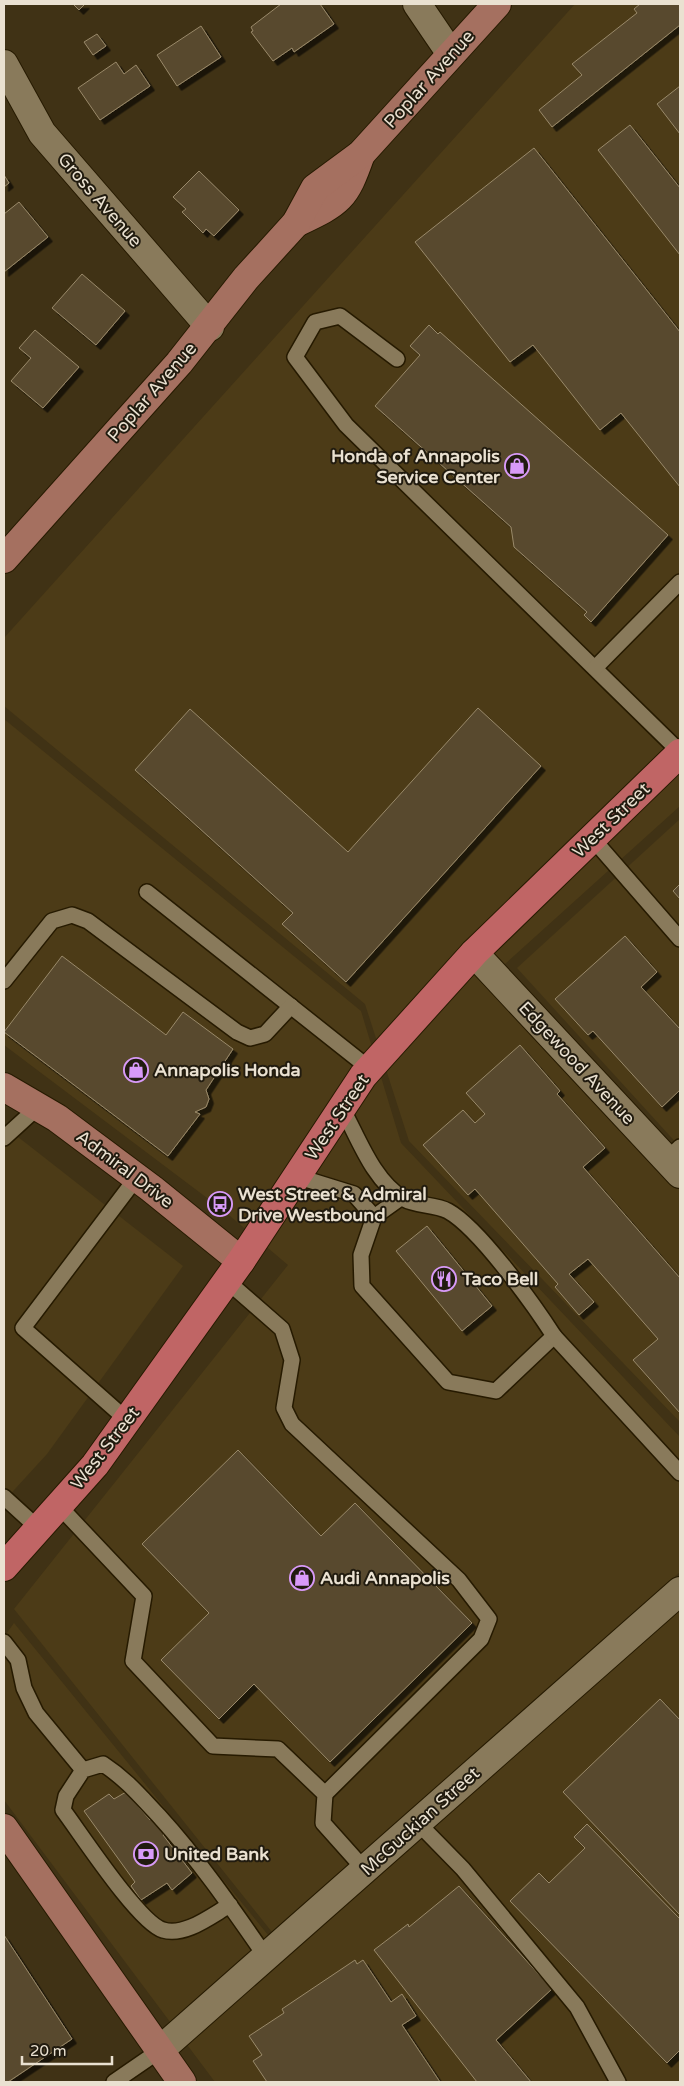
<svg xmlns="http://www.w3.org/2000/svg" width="684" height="2086" viewBox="0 0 684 2086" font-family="'Varela Round',sans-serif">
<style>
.built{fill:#4c3b17}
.building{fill:#594a2d;stroke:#99896a;filter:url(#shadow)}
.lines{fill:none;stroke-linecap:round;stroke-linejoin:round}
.lane-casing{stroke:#261a00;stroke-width:18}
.street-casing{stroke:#261a00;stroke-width:30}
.secondary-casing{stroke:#261a00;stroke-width:30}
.primary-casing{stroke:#261a00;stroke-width:30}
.lane{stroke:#897a5b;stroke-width:15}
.street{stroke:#897a5b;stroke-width:28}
.secondary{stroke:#a57060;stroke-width:28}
.primary{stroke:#c06565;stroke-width:28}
.labels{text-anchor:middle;stroke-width:4;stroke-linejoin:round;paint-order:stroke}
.street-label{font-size:18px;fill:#eae1d1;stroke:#211b0f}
.poi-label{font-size:18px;font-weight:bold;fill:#eae1d1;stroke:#211b0f;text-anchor:start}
</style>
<defs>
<filter id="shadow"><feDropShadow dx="4.5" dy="4.5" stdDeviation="0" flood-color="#0009"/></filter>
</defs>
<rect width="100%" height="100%" fill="#403215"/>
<!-- built -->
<g class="built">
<path d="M575,4H680V806L485,982L680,1182V1422L409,1141L365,1004L4,706V638Z"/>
<path d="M4,719L361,1011L401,1143L680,1437V1572L327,1886L680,1597V2082H215L4,1800V1637L14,1623L268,1935L272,1932L14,1609L288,1265L223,1210L4,1045Z"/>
<path d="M680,819V1147L517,968Z"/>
<path d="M4,1126L183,1266L47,1454L4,1501Z"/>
</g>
<!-- building -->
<g class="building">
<path d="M73,4H85L79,10Z"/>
<path d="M281,4H320L334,24L294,52L292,48L273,61L251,32L253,31L251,27Z"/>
<path d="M640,4H680V25L552,127L539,110L582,75L572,64L637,13L634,9Z"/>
<path d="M201,26L221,57L177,86L157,55Z"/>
<path d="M97,34L106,46L93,55L84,42Z"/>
<path d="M116,62L124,74L136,65L150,86L100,120L78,88Z"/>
<path d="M680,86V134L657,104Z"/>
<path d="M630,125L680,188V255L598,150Z"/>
<path d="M534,148L680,332V487L621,413L600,430L533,345L510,362L415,242Z"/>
<path d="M199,171L239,210L214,236L206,229L203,233L182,212L186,209L173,197Z"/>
<path d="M4,175L9,183L4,187Z"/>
<path d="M19,202L48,237L4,272V214Z"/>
<path d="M82,274L125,311L96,345L52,308Z"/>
<path d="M429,325L438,334L440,332L668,535L591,622L584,615L587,612L514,547L511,527L375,406L420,355L410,346Z"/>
<path d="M35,330L79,367L43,408L11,381L31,358L19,348Z"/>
<path d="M478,708L541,766L346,982L282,924L293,913L135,770L190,709L348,852Z"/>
<path d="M680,884V899L673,891Z"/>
<path d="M625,936L657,972L641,987L680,1029V1090L662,1107L593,1031L588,1035L555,999Z"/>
<path d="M62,956L166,1035L183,1012L233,1049L206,1090L209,1099L206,1107L195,1112L200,1114L168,1156L4,1032Z"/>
<path d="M520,1045L560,1091L557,1094L605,1148L583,1167L680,1278V1413L633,1360L658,1339L588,1259L569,1274L594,1302L579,1315L555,1287L558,1284L475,1189L468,1195L423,1145L463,1110L475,1123L485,1114L466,1093Z"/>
<path d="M427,1226L492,1306L462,1331L396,1251Z"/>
<path d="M238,1450L321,1536L355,1503L472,1623L330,1762L254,1684L219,1719L161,1660L209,1613L142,1544Z"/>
<path d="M660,1699L680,1720V1915L563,1792Z"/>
<path d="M126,1792L150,1820L153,1817L167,1832L163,1835L192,1873L172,1890L167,1883L141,1900L131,1886L135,1882L84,1811L109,1794L114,1799Z"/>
<path d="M587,1824L680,1919V2050L667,2063L510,1901L539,1873L549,1883L585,1848L574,1837Z"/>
<path d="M459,1886L552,1989L496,2040L531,2082H477L374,1950L408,1924L409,1927Z"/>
<path d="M4,1935L72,2039L8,2082H4Z"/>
<path d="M355,1960L357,1964L363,1960L391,2002L402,1994L416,2016L402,2025L440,2082H267L253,2061L262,2055L249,2036L284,2013L282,2009Z"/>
</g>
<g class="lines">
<defs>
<g id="lane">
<path d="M397,359L340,316L315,322L295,357L346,425L680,752"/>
<path d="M595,668L680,582"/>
<path d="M592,838L680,939"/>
<path d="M147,892L370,1069"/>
<path d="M4,981L52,921L72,915L88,921L237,1032L250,1038L265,1034L291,1006"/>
<path d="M4,1138L38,1107"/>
<path d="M667,1159L680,1147"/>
<path d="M296,1176L354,1194L374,1217L361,1255L362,1286L448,1382L496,1391L554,1336C534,1305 479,1228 448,1211C435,1204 416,1206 404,1199C373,1181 358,1137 342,1108"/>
<path d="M374,1217L402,1197"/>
<path d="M227,1281L282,1329L292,1360L284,1408L292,1424L459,1580L489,1619L481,1639L325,1794"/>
<path d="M554,1336L680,1473"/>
<path d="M127,1420L23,1328L137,1177"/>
<path d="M4,1497L38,1528"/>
<path d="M59,1506L144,1596L133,1661L213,1746L278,1749L325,1794L323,1823L365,1870"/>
<path d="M4,1642L18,1660L24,1688L36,1713L83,1770"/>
<path d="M418,1823L463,1869L577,2007L618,2082"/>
<path d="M230,1905C212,1915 185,1937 163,1930C139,1923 81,1834 63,1810L66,1796L83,1770L103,1764C126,1779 140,1796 159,1816C199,1860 232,1908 266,1957"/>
<path d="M114,2082L159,2051"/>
</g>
<g id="street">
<path d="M417,4L451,54"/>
<path d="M4,64L42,133L210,327"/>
<path d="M474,953L680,1174"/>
<path d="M159,2051L680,1591"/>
</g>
<g id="secondary">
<path d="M296,223C340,202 345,200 361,154"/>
<path d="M4,559L179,363L246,278L296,223L315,188L361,154L497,4"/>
<path d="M4,1087L57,1118L152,1189L241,1261"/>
<path d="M4,1828L182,2082"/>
</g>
<path id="primary" d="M4,1567L95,1465L241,1261L363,1076L474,953L680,753"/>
</defs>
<!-- lane casing -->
<use href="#lane" class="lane-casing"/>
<!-- street casing -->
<use href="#street" class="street-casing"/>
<!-- secondary casing -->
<use href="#secondary" class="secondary-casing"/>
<!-- primary casing -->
<use href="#primary" class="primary-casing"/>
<!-- lane -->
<use href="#lane" class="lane"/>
<!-- street -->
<use href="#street" class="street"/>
<!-- secondary -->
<use href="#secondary" class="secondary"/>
<!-- primary -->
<use href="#primary" class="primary"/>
</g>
<!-- icons -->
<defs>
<symbol id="shop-ring" viewBox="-11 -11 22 22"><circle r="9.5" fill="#211b0f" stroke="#d89af8" stroke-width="1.5"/><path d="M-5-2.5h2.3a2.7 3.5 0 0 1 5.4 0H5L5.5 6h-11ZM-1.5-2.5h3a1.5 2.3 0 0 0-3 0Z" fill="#d89af8"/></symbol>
<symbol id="bus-ring" viewBox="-11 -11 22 22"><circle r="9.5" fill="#211b0f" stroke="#d89af8" stroke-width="1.5"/><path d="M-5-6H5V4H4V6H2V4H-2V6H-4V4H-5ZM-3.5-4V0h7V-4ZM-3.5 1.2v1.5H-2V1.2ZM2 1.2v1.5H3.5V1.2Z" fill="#d89af8"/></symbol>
<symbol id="restaurant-ring" viewBox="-11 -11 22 22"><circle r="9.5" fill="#211b0f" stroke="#d89af8" stroke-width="1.5"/><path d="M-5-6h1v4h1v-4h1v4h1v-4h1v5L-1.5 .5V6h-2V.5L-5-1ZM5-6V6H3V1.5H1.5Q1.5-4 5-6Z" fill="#d89af8"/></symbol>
<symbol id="bank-ring" viewBox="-11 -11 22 22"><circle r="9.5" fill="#211b0f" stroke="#d89af8" stroke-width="1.5"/><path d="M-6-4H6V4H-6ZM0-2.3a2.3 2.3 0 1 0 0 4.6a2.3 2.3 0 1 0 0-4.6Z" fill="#d89af8"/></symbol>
</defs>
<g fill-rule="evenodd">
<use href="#shop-ring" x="503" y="452" width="28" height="28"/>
<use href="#shop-ring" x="122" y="1056" width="28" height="28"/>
<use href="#bus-ring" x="206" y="1190" width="28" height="28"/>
<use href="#restaurant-ring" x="430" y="1265" width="28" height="28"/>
<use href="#shop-ring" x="288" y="1564" width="28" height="28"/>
<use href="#bank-ring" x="132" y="1840" width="28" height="28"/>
</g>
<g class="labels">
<!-- street labels -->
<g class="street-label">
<text transform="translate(429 79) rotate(-48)" y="6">Poplar Avenue</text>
<text transform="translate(100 200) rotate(49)" y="6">Gross Avenue</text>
<text transform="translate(152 392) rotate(-49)" y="6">Poplar Avenue</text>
<text transform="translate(611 820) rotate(-44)" y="6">West Street</text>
<text transform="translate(577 1063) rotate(47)" y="6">Edgewood Avenue</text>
<text transform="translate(337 1117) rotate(-56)" y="6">West Street</text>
<text transform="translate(125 1169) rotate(37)" y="6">Admiral Drive</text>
<text transform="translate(105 1448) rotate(-52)" y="6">West Street</text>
<text transform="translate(420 1821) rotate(-42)" y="6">McGuckian Street</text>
</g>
<!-- poi labels -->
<g class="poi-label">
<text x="500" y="462" text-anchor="end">Honda of Annapolis<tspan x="500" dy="21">Service Center</tspan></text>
<text x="154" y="1076">Annapolis Honda</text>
<text x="238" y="1200">West Street &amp; Admiral<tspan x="238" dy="21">Drive Westbound</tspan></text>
<text x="462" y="1285">Taco Bell</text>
<text x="320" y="1584">Audi Annapolis</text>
<text x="164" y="1860">United Bank</text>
</g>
</g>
<!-- border -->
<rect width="684" height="2086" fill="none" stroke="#eae1d1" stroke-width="10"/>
<!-- scale -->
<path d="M22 2056v8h90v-8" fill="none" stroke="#eae1d1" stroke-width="2.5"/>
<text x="30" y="2056" font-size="15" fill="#eae1d1" stroke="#211b0f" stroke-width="4" paint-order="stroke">20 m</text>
</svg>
